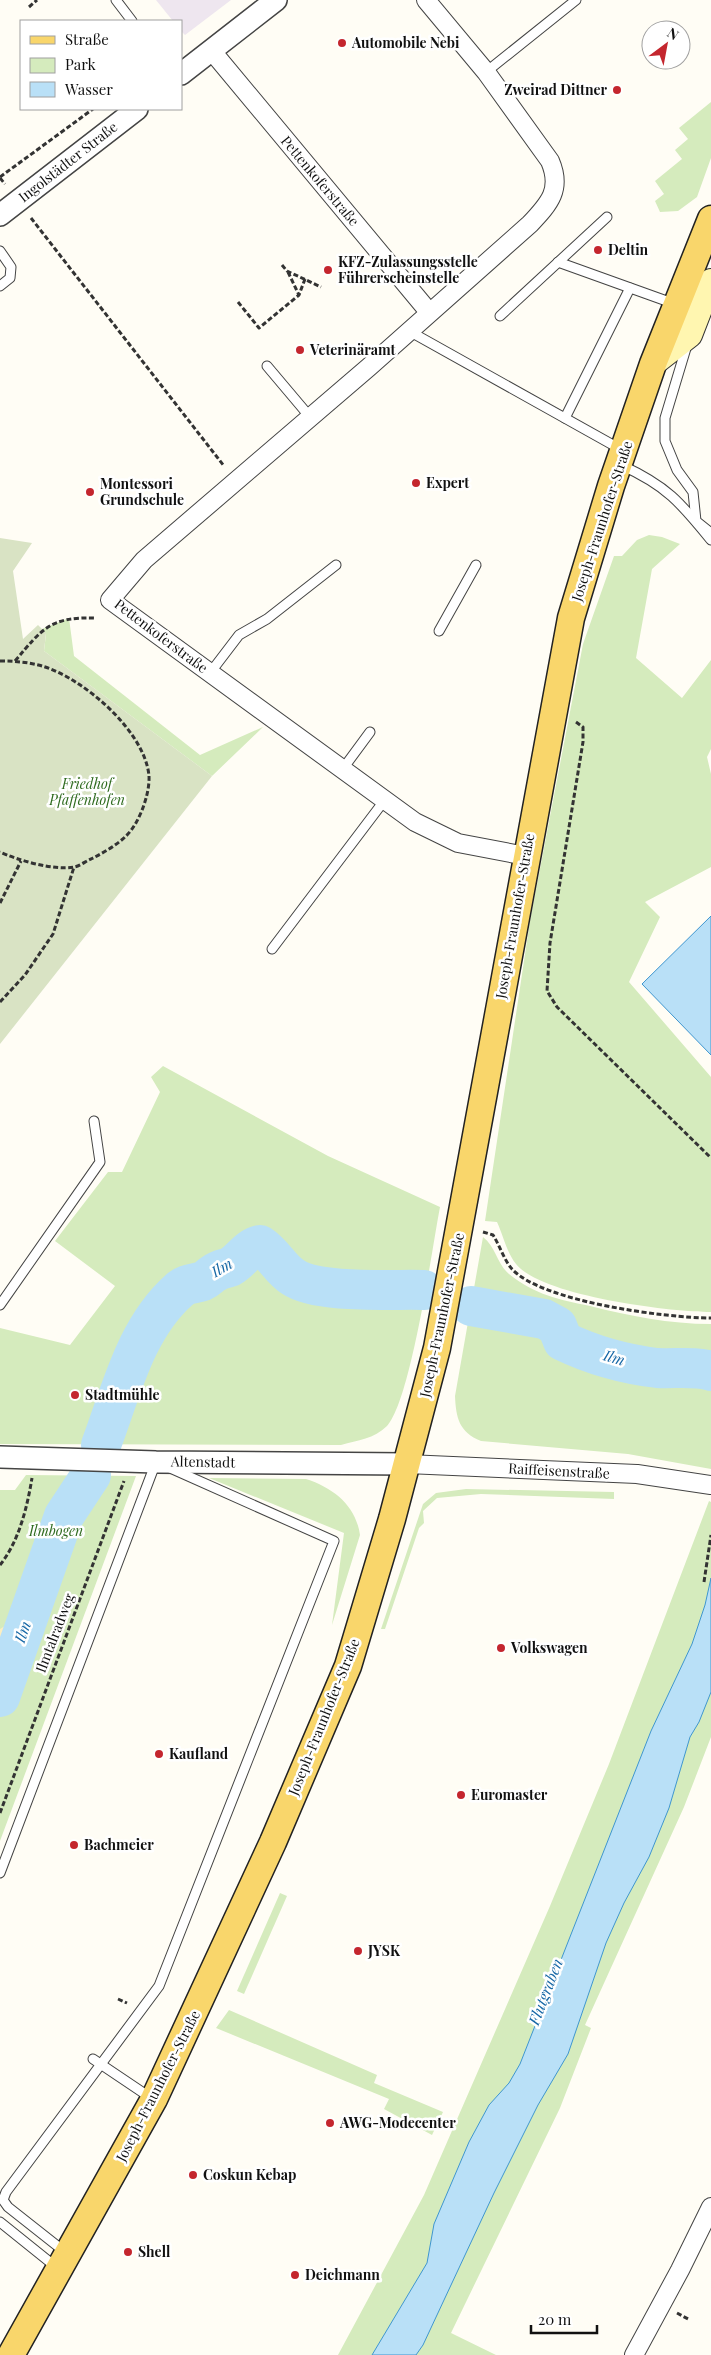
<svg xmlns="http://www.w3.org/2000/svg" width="711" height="2355" viewBox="0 0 711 2355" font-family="'Playfair Display',serif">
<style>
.industrial{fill:#eee6ef}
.green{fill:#d5ebbd}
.sand{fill:#fbeec1}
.cemetery{fill:#d9e3c4}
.water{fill:#b9e0f7;stroke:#3f96cf}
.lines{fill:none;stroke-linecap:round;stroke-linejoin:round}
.river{stroke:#b9e0f7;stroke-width:40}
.service-casing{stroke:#444;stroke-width:11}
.minor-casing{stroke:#444;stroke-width:20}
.tertiary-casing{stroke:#444;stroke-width:24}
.secondary-casing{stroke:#333;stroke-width:26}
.primary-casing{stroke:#222;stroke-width:29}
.path{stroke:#333;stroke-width:3;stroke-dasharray:5 2.5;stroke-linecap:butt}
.service{stroke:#fff;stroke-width:9}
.minor{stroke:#fff;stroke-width:18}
.tertiary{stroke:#fff;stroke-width:21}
.secondary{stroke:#fff6b0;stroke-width:24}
.primary{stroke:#f9d66b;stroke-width:26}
.poi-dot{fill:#c4262e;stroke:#fff;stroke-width:2}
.labels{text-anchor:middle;stroke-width:5;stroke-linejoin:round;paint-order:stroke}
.poi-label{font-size:14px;font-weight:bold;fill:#111;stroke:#fff;text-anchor:start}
.street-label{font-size:14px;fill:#111;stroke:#fff}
.park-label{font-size:14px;font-style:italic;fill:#2f6b1f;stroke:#fff}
.water-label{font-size:15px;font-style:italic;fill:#1768a6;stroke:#fff}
</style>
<rect width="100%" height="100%" fill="#fffdf5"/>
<!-- industrial -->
<path class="industrial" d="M156,0H231L185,35L181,31V21H173Z"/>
<!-- green -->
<g class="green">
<path d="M711,102V158L697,197L678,211L660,212L655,201L664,194L655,181L682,159L675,150L688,139L679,128Z"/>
<path d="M649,535L662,537L680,544L652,569L636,658L682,698L711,660V749L707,757L711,774V867L645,902L660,917L629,982L711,1077V1312C671,1312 541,1296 516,1264C507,1253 503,1235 497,1222L485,1221L530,921L583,644L614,556H622L637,540Z"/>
<path d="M69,618L74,656L200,755L263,727L212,776L44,651L46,634L42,629Z"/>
<path d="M163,1066L328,1156L440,1207C432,1249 411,1400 387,1426C374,1439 358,1440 341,1445L0,1444V1328L70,1345L115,1286L55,1241L108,1172H122L160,1092L151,1077Z"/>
<path d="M483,1237C496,1247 497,1264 509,1274C533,1294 560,1300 590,1306C630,1316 669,1324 711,1324V1469L628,1454L481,1441C459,1432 456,1418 455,1396Z"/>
<path d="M26,1475L136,1476L0,1841V1490H15Z"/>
<path d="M209,1478L306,1479C334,1488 356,1506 360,1535L332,1625L344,1533Z"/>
<path d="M466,1489L614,1492V1499L481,1494L437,1498L423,1511L424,1523L419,1528L385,1629H381L423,1504L436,1493Z"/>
<path d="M709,1501L711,1502V1737L684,1807L585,2025L591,2028L560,2108L451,2333L496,2355H338L424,2195L550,1906L609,1764Z"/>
<path d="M280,1893L287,1896L244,1994L237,1991Z"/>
<path d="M229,2010L377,2075L374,2083L443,2112L432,2135L384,2109L389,2099L216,2028Z"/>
</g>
<!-- sand -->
<path class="sand" d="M15,1620L0,1663V1629Z"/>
<!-- cemetery -->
<path class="cemetery" d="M0,538L32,543L13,571L23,639L38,625L46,633L44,651L212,776L0,1044Z"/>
<!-- water -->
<g class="water">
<path d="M711,916V1055L642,984Z"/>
<path d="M711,1578V1692L699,1722L690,1737L669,1808L649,1857L624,1903L606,1943L568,2054L538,2105L494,2193L423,2345L416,2355H372L427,2263L434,2224L469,2142L489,2105L509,2083L520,2064L651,1731L692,1644L705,1605Z"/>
</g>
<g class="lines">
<!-- river -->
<g class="river">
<path d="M471,1306L544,1319L557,1326L563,1341C592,1355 624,1364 657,1368C673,1369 697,1366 711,1371"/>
<path d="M101,1445C121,1392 135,1329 179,1290C186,1283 195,1284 203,1281C208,1279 211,1274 216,1272C220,1269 225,1269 230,1267C242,1260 247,1248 260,1245C274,1254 280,1269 293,1277C318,1294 392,1289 424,1290"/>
<path d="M0,1697L64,1516L91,1475"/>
</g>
<defs>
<g id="service">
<path d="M116,0L132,21"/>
<path d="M486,72L576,0"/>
<path d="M0,251L11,267L10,278L0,286"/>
<path d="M558,262L675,304"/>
<path d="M500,316L607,217"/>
<path d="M409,331L622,450"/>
<path d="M687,345L665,418V441L677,470L693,492L696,521L711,533"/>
<path d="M267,366L310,417"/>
<path d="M565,418L630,288"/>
<path d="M621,465C667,486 680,502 711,540"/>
<path d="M439,631L476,565"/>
<path d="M210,673L239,635L267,619L336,565"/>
<path d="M342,770L370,732"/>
<path d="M272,949L384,801"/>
<path d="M0,1305L100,1162L94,1121"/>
<path d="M0,1873L156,1462"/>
<path d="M93,2059L151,2098"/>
<path d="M0,2222L56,2267"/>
<path d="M65,2252L8,2207L3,2200L6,2192L159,1986L334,1541L170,1468"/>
</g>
<g id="minor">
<path d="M426,0L486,72L550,161C562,189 550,203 530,224L369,367L144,560L110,600L415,822L458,843L526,856"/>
<path d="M211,50L429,312"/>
<path d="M407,1464L637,1474L711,1485"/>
<path d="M634,2355L680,2270L711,2207"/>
</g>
<g id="tertiary">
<path d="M181,74L276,0"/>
<path d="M0,215L137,109"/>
<path d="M0,1457L156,1462L407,1464"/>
</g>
<path id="secondary" d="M653,364L690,335L711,281"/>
<path id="primary" d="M11,2355L154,2099L273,1842L348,1666L392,1519L437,1348L571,618L611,486L653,364L711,219"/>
</defs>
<!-- service casing -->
<use href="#service" class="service-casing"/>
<!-- minor casing -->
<use href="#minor" class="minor-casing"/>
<!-- tertiary casing -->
<use href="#tertiary" class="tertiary-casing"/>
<!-- secondary casing -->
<use href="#secondary" class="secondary-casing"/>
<!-- primary casing -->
<use href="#primary" class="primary-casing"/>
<!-- path -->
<g class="path">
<path d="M29,7L37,0"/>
<path d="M0,177L93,109"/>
<path d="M0,178L5,184"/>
<path d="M31,218L224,466"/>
<path d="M282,265L287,271L321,287"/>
<path d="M288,272L299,295"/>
<path d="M238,302L259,328L299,295L305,279"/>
<path d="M0,661C14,661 28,662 42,666C83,678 145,731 149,776C150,794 139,824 126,836C117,845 103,853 91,859C86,861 80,866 74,867C55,871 17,860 0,852"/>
<path d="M15,661C43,628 50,617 95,618"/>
<path d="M576,722L583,727V742L550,943L547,991L557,1007L711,1158"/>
<path d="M0,903L21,861"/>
<path d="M0,1002L25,975L53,934L74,867"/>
<path d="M483,1232L493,1235C500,1246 504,1260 512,1269C542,1302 667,1318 711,1318"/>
<path d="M0,1565C19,1541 27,1508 32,1478"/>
<path d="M704,1582L711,1535"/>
<path d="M0,1813L124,1481"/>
<path d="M118,1999L127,2003"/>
<path d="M677,2313L690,2320"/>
</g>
<!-- service -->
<use href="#service" class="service"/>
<!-- minor -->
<use href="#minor" class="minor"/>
<!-- tertiary -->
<use href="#tertiary" class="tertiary"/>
<!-- secondary -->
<use href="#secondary" class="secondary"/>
<!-- primary -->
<use href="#primary" class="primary"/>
</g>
<!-- markers -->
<g class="poi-dot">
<circle cx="342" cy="43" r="5"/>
<circle cx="617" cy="90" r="5"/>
<circle cx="598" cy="250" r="5"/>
<circle cx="328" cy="270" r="5"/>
<circle cx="300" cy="350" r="5"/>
<circle cx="416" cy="483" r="5"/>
<circle cx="90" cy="492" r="5"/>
<circle cx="75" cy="1395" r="5"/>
<circle cx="501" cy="1648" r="5"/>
<circle cx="159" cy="1754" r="5"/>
<circle cx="461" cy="1795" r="5"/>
<circle cx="74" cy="1845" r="5"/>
<circle cx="358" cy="1951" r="5"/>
<circle cx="330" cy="2123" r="5"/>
<circle cx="193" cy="2175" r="5"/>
<circle cx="128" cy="2252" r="5"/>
<circle cx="295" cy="2275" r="5"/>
</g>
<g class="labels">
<!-- poi labels -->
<g class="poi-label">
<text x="352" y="48">Automobile Nebi</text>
<text x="607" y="95" text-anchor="end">Zweirad Dittner</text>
<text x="608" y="255">Deltin</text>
<text x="338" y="267">KFZ-Zulassungsstelle<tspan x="338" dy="16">Führerscheinstelle</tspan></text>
<text x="310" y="355">Veterinäramt</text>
<text x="426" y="488">Expert</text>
<text x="100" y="489">Montessori<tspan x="100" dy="16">Grundschule</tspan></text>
<text x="85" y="1400">Stadtmühle</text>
<text x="511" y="1653">Volkswagen</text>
<text x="169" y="1759">Kaufland</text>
<text x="471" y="1800">Euromaster</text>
<text x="84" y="1850">Bachmeier</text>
<text x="368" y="1956">JYSK</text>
<text x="340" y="2128">AWG-Modecenter</text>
<text x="203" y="2180">Coskun Kebap</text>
<text x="138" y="2257">Shell</text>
<text x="305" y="2280">Deichmann</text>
</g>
<!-- street labels -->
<g class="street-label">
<text transform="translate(68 162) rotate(-38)" y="5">Ingolstädter Straße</text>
<text transform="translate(320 181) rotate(50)" y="5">Pettenkoferstraße</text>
<text transform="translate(602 521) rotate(-72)" y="5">Joseph-Fraunhofer-Straße</text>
<text transform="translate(161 636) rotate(37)" y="5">Pettenkoferstraße</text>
<text transform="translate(515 916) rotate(-80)" y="5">Joseph-Fraunhofer-Straße</text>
<text transform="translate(442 1315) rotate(-78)" y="5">Joseph-Fraunhofer-Straße</text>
<text transform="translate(203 1462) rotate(1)" y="5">Altenstadt</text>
<text transform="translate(559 1471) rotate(3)" y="5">Raiffeisenstraße</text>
<text transform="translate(55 1633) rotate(-69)" y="5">Ilmtalradweg</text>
<text transform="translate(324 1717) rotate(-68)" y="5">Joseph-Fraunhofer-Straße</text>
<text transform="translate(158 2086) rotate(-63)" y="5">Joseph-Fraunhofer-Straße</text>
</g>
<!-- park labels -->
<g class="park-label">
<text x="87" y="789">Friedhof<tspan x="87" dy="16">Pfaffenhofen</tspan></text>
<text x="56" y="1536">Ilmbogen</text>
</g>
<!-- water labels -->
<g class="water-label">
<text transform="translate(222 1268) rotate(-30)" y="5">Ilm</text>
<text transform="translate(614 1358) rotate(16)" y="5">Ilm</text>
<text transform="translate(23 1632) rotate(-71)" y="5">Ilm</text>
<text transform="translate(546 1992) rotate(-69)" y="5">Flutgraben</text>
</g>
</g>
<!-- legend -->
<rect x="20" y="20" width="162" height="90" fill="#ffffff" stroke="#a0a0a0"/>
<rect x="30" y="36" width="25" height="8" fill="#f9d66b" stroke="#a0a0a0"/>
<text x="65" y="45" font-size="15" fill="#111111">Straße</text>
<rect x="30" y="58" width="25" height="15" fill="#d5ebbd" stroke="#a0a0a0"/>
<text x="65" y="70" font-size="15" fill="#111111">Park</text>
<rect x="30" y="82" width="25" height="15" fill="#b9e0f7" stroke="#a0a0a0"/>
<text x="65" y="95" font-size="15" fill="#111111">Wasser</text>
<!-- north arrow -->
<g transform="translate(666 45) rotate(32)"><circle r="24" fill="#ffffff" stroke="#a0a0a0"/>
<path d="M0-4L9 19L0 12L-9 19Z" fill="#c4262e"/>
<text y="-8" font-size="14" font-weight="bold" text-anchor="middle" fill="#111111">N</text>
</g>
<!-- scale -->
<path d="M531 2325v8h66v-8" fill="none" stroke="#111111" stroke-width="2.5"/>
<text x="538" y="2325" font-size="15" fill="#111111" stroke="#ffffff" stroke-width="4" paint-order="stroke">20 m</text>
</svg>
